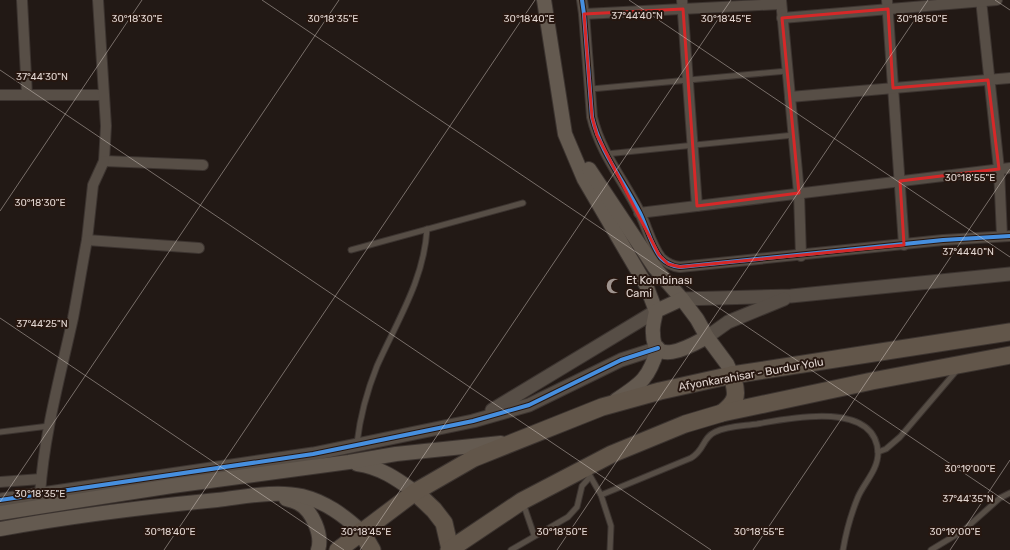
<svg xmlns="http://www.w3.org/2000/svg" width="1010" height="550" viewBox="0 0 1010 550" font-family="Rubik,sans-serif">
<style>
.lines{fill:none;stroke-linecap:round;stroke-linejoin:round}
.service-casing{stroke:#3c3430;stroke-width:7}
.minor-casing{stroke:#3c3430;stroke-width:12}
.tertiary-casing{stroke:#3c3430;stroke-width:15}
.secondary-casing{stroke:#3c3430;stroke-width:16}
.trunk-casing{stroke:#3c3430;stroke-width:19}
.service{stroke:#574e46;stroke-width:5}
.minor{stroke:#574e46;stroke-width:10}
.tertiary{stroke:#574e46;stroke-width:13}
.secondary{stroke:#645a50;stroke-width:14}
.trunk{stroke:#62564a;stroke-width:17}
.cycleway-casing{stroke:#271710;stroke-width:6}
.cycleway{stroke:#468fdf;stroke-width:4}
.marked{fill:none;stroke:#d62828;stroke-width:3;stroke-linejoin:round}
.ticks{fill:none;stroke:#e2d6d1;stroke-width:1;stroke-opacity:0.45}
.labels{text-anchor:middle;stroke-width:4;stroke-linejoin:round;paint-order:stroke}
.poi-label{font-size:11px;fill:#e2d6d1;stroke:#271710;text-anchor:start}
.street-label{font-size:11px;fill:#e2d6d1;stroke:#271710}
.ticks-label{font-size:10px;text-anchor:middle;fill:#e2d6d1;stroke:#271710;stroke-width:4;stroke-linejoin:round;paint-order:stroke}
</style>
<rect width="100%" height="100%" fill="#221915"/>
<g class="lines">
<defs>
<g id="service">
<path d="M591,89L787,71"/>
<path d="M606,154L794,135"/>
<path d="M351,250L523,203"/>
<path d="M0,432L49,426"/>
<path d="M357,443C360,417 367,391 377,366C397,321 424,280 427,229"/>
<path d="M878,452L886,449L900,437L958,369"/>
<path d="M589,474L601,495L611,526L610,550"/>
<path d="M601,495L691,458C705,450 702,438 715,432C727,426 744,426 757,424C789,418 876,400 878,453C878,470 864,483 858,497C851,514 846,532 843,550"/>
<path d="M523,503L534,535"/>
<path d="M511,550L568,517L577,507L582,486L590,477"/>
<path d="M931,550L964,530L1000,498L1010,493"/>
</g>
<g id="minor">
<path d="M22,0L27,95H103"/>
<path d="M98,0L106,126L104,161L203,165"/>
<path d="M582,0L584,14L592,117C600,152 624,181 640,213C647,227 651,246 661,258C666,263 672,266 680,267L943,240L1010,236"/>
<path d="M682,0L697,206"/>
<path d="M781,0L799,193L801,256"/>
<path d="M887,0L904,245"/>
<path d="M981,0L999,169L1002,236"/>
<path d="M584,14L781,4"/>
<path d="M782,18L997,0"/>
<path d="M0,95H27"/>
<path d="M790,97L1010,78"/>
<path d="M104,161L93,185L87,240L199,248"/>
<path d="M639,213L1010,168"/>
<path d="M0,482L41,479"/>
<path d="M40,494C44,434 60,377 73,318C78,292 82,266 87,240"/>
</g>
<g id="tertiary">
<path d="M682,299L791,296L1010,274"/>
<path d="M707,337L728,322L784,299"/>
<path d="M492,410L656,311"/>
<path d="M0,500L313,454L473,421L529,405L621,360L658,348"/>
</g>
<g id="secondary">
<path d="M544,0L565,134L584,179L646,285L656,311"/>
<path d="M589,169L655,268L682,299"/>
<path d="M682,299L697,319L707,337C692,345 653,369 653,333C652,326 655,318 656,311Z"/>
<path d="M707,337L727,364L732,375"/>
<path d="M616,400C642,383 649,378 658,348"/>
<path d="M357,464C380,467 397,479 415,492"/>
<path d="M286,499C290,500 294,501 298,503C312,510 323,535 318,550"/>
<path d="M0,513L172,486L349,462L396,454L501,443"/>
<path d="M0,529C72,516 144,507 217,500C244,497 275,490 302,496C326,502 343,515 361,531"/>
</g>
<g id="trunk">
<path d="M722,413C739,400 737,394 732,375"/>
<path d="M415,492L434,510L444,523L450,549"/>
<path d="M361,531L372,550"/>
<path d="M338,550L415,492L474,458L602,407L660,391L732,375L1010,332"/>
<path d="M449,550L522,501L612,454L685,424L722,413L872,381L1010,355"/>
</g>
</defs>
<!-- service casing -->
<use href="#service" class="service-casing"/>
<!-- minor casing -->
<use href="#minor" class="minor-casing"/>
<!-- tertiary casing -->
<use href="#tertiary" class="tertiary-casing"/>
<!-- secondary casing -->
<use href="#secondary" class="secondary-casing"/>
<!-- trunk casing -->
<use href="#trunk" class="trunk-casing"/>
<!-- service -->
<use href="#service" class="service"/>
<!-- minor -->
<use href="#minor" class="minor"/>
<!-- tertiary -->
<use href="#tertiary" class="tertiary"/>
<!-- secondary -->
<use href="#secondary" class="secondary"/>
<!-- trunk -->
<use href="#trunk" class="trunk"/>
<defs>
<g id="cycleway">
<path d="M582,0L584,14L592,117C600,152 624,181 640,213C647,227 651,246 661,258C666,263 672,266 680,267L943,240L1010,236"/>
<path d="M0,500L313,454L473,421L529,405L621,360L658,348"/>
</g>
</defs>
<!-- cycleway casing -->
<use href="#cycleway" class="cycleway-casing"/>
<!-- cycleway -->
<use href="#cycleway" class="cycleway"/>
</g>
<!-- marked area -->
<path class="marked" d="M683,9L697,206L799,193L782,18L888,9L893,88L988,80L999,169L900,181L904,245L680,267L668,264L659,255L597,135L592,117L584,14Z"/>
<!-- ticks -->
<path class="ticks" d="M262,0L1010,504M629,0L1010,257M995,0L1010,10M0,70L711,550M0,211L142,0M0,318L344,550M0,502L339,0M164,550L535,0M360,550L731,0M557,550L928,0M753,550L1010,169M950,550L1010,460"/>
<!-- icons -->
<defs>
<symbol id="mosque-bare" viewBox="-9 -9 18 18"><path d="M3.5-4.9A6 6 0 1 0 3.5 4.9A5 5 0 1 1 3.5-4.9Z" fill="#9f948f" stroke="#271710" stroke-width="2.5" paint-order="stroke"/></symbol>
</defs>
<g fill-rule="evenodd">
<use href="#mosque-bare" x="603" y="275" width="22" height="22"/>
</g>
<g class="labels">
<!-- poi labels -->
<g class="poi-label">
<text x="626" y="284">Et Kombinası<tspan x="626" dy="13">Cami</tspan></text>
</g>
<!-- street labels -->
<g class="street-label">
<text transform="translate(751 374) rotate(-10)" y="4">Afyonkarahisar - Burdur Yolu</text>
</g>
</g>
<g class="ticks-label">
<text x="637" y="19">37°44'40"N</text>
<text x="333" y="22">30°18'35"E</text>
<text x="529" y="22">30°18'40"E</text>
<text x="137" y="22">30°18'30"E</text>
<text x="726" y="22">30°18'45"E</text>
<text x="922" y="22">30°18'50"E</text>
<text x="42" y="80">37°44'30"N</text>
<text x="970" y="181">30°18'55"E</text>
<text x="40" y="206">30°18'30"E</text>
<text x="968" y="255">37°44'40"N</text>
<text x="42" y="327">37°44'25"N</text>
<text x="970" y="472">30°19'00"E</text>
<text x="40" y="497">30°18'35"E</text>
<text x="968" y="502">37°44'35"N</text>
<text x="170" y="535">30°18'40"E</text>
<text x="366" y="535">30°18'45"E</text>
<text x="562" y="535">30°18'50"E</text>
<text x="759" y="535">30°18'55"E</text>
<text x="955" y="535">30°19'00"E</text>
</g>
</svg>
